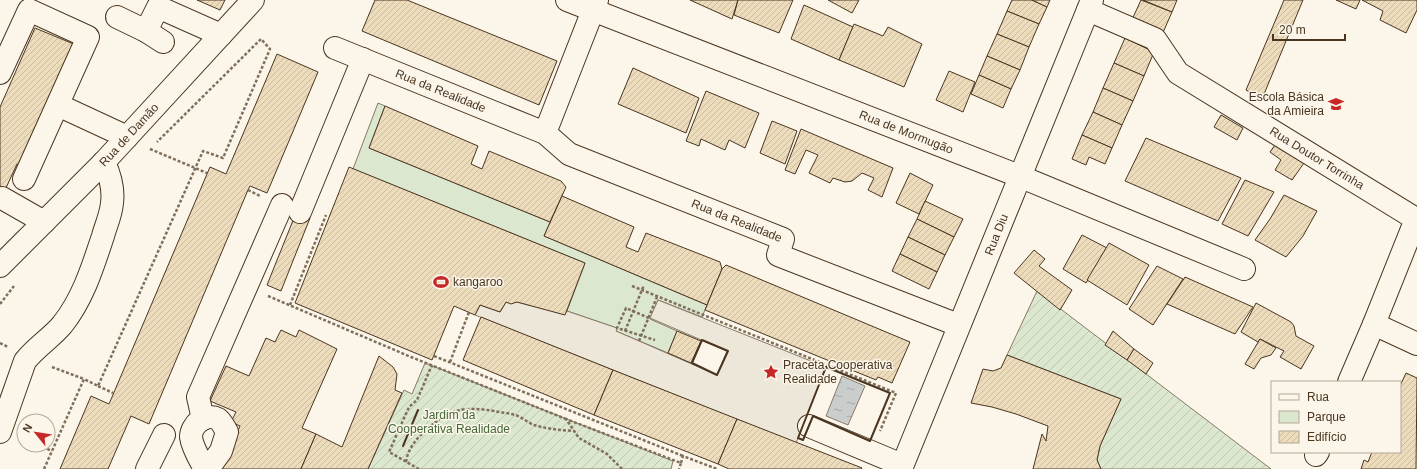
<svg xmlns="http://www.w3.org/2000/svg" width="1417" height="469" viewBox="0 0 1417 469" font-family="Helvetica,sans-serif">
<style>
.green{fill:#dce7d0;stroke:#887966}
.garden{fill:url(#garden-furrows);stroke:#887966}
.parking{fill:#ede7d9;stroke:#887966}
.water{fill:url(#water-ripples);stroke:#887966}
.building{fill:url(#building-hatch);stroke:#4a3520}
.lines{fill:none;stroke-linecap:round;stroke-linejoin:round}
.minor-casing{stroke:#4a3520;stroke-width:24}
.path{stroke:#7f6f5c;stroke-width:2.5;stroke-dasharray:3 2;stroke-linecap:butt}
.minor{stroke:#fbf6e9;stroke-width:22}
.wall{stroke:#4a3520;stroke-width:2}
.labels{text-anchor:middle;stroke-width:3;stroke-linejoin:round;paint-order:stroke}
.street-label{font-size:12px;fill:#4a3520;stroke:#fbf6e9}
.poi-label{font-size:12px;fill:#4a3520;stroke:#fbf6e9;text-anchor:start}
.park-label{font-size:12px;fill:#436837;stroke:#fbf6e9}
</style>
<defs>
<pattern id="garden-furrows" width="10" height="10" patternUnits="userSpaceOnUse"><rect width="10" height="10" fill="#dce7d0"/><path d="M-1 1l2-2M0 10L10 0M9 11l2-2" fill="none" stroke="#bec7b2"/></pattern>
<pattern id="water-ripples" width="26" height="14" patternUnits="userSpaceOnUse"><rect width="26" height="14" fill="#c9cecd"/><path d="M2 4q2-2 4 0t4 0M15 11q2-2 4 0t4 0" fill="none" stroke="#a5a8a6"/></pattern>
<pattern id="building-hatch" width="6" height="6" patternUnits="userSpaceOnUse"><rect width="6" height="6" fill="#ecdcbc"/><path d="M-1 1l2-2M0 6l6-6M5 7l2-2" fill="none" stroke="#ccbda1"/></pattern>
</defs>
<rect width="100%" height="100%" fill="#fbf6e9"/>
<!-- green -->
<path class="green" d="M378,103L385,106L369,148L550,222L544,236L707,305L702,317L658,300L650,319L677,331L668,353L616,331L617,328L567,311L585,263L353,169Z"/>
<!-- garden -->
<g class="garden">
<path d="M1037,291L1271,469H1101L1097,460L1100,446L1121,399L1007,355Z"/>
<path d="M425,363L673,461L671,469H368L404,390L412,394Z"/>
</g>
<!-- parking -->
<path class="parking" d="M658,300L826,367L796,443L475,315L480,305L500,312L506,302H517L565,314L567,311L617,328L616,331L717,375L727,351L650,318Z"/>
<!-- water -->
<path class="water" d="M842,376L865,386L848,425L826,416Z"/>
<!-- building -->
<g class="building">
<path d="M197,0H225L220,10Z"/>
<path d="M375,0H407L557,61L539,105L362,31Z"/>
<path d="M690,0H738L732,19Z"/>
<path d="M738,0H793L779,33L734,15Z"/>
<path d="M828,0H859L852,13Z"/>
<path d="M1012,0H1032L1047,7L1039,24L1007,11Z"/>
<path d="M1032,0H1050L1047,7Z"/>
<path d="M1141,0L1172,12L1161,37L1130,24Z"/>
<path d="M1143,0H1177L1172,12Z"/>
<path d="M1284,0H1303L1262,99L1246,90Z"/>
<path d="M1336,0H1360L1356,9Z"/>
<path d="M1362,0H1417V10L1406,33L1380,20L1383,11Z"/>
<path d="M804,5L853,27L839,60L791,39Z"/>
<path d="M1007,11L1039,24L1029,47L997,34Z"/>
<path d="M854,24L883,36L888,27L922,44L904,87L839,60Z"/>
<path d="M35,28L76,45L22,166L17,164L0,201V107Z"/>
<path d="M997,34L1029,47L1020,70L987,56Z"/>
<path d="M1125,38L1154,52L1144,76L1114,63Z"/>
<path d="M277,54L318,72L267,193L250,186L248,190L149,424L131,416L108,469H60L91,396L109,404L210,167L226,174Z"/>
<path d="M987,56L1020,70L1011,89L979,75Z"/>
<path d="M1114,63L1144,76L1133,101L1103,88Z"/>
<path d="M633,68L699,98L686,133L618,104Z"/>
<path d="M949,71L975,82L963,112L936,100Z"/>
<path d="M979,75L1011,89L1003,108L971,94Z"/>
<path d="M1103,88L1133,101L1122,125L1093,112Z"/>
<path d="M706,91L759,113L745,148L729,140L725,150L701,139L699,146L686,141Z"/>
<path d="M385,106L478,146L471,164L482,169L489,151L561,181L566,187L550,222L369,148Z"/>
<path d="M1093,112L1122,125L1112,148L1082,135Z"/>
<path d="M1221,115L1243,128L1237,140L1214,127Z"/>
<path d="M772,121L797,131L785,164L760,153Z"/>
<path d="M801,129L893,168L882,197L868,190L874,178L862,173L852,181L845,182L833,178L830,183L809,173L818,155L806,150L795,174L785,170Z"/>
<path d="M1082,135L1112,148L1105,164L1089,157L1086,165L1072,159Z"/>
<path d="M1146,138L1241,178L1218,221L1125,181Z"/>
<path d="M1275,145L1304,163L1292,180L1275,170L1281,160L1270,152Z"/>
<path d="M349,167L585,263L565,315L517,302L511,304L506,302L500,312L480,305L475,315L454,306L432,360L295,303Z"/>
<path d="M910,173L933,185L919,214L896,203Z"/>
<path d="M1245,180L1274,192L1248,236L1222,224Z"/>
<path d="M1284,195L1317,211L1303,236L1286,257L1255,240L1270,219Z"/>
<path d="M562,196L634,227L626,247L638,252L646,233L720,262L722,269L707,305L544,236Z"/>
<path d="M925,201L963,219L954,237L917,219Z"/>
<path d="M296,213L310,218L281,291L267,285Z"/>
<path d="M917,219L954,237L945,255L908,237Z"/>
<path d="M1082,235L1107,248L1086,283L1063,269Z"/>
<path d="M908,237L945,255L937,272L900,254Z"/>
<path d="M1109,243L1149,265L1127,305L1087,280Z"/>
<path d="M1034,250L1045,259L1039,266L1072,290L1060,310L1014,273Z"/>
<path d="M900,254L937,272L929,289L892,271Z"/>
<path d="M726,265L910,342L892,383L878,377L876,380L705,310L722,269Z"/>
<path d="M1157,266L1183,279L1153,325L1129,309Z"/>
<path d="M1185,277L1253,307L1235,334L1167,304Z"/>
<path d="M1256,303L1291,322L1294,326L1296,336L1314,346L1301,369L1280,357L1284,351L1260,339L1258,342L1241,332Z"/>
<path d="M481,317L613,370L594,415L463,360Z"/>
<path d="M281,330L296,337L299,330L337,349L302,428L316,434L301,469H222L240,426L231,422L236,412L210,401L226,366L249,376L266,338L275,342Z"/>
<path d="M677,331L701,341L691,363L668,353Z"/>
<path d="M1113,331L1134,349L1127,360L1105,345Z"/>
<path d="M1260,339L1276,348L1271,355L1261,358L1254,369L1245,364Z"/>
<path d="M1134,349L1153,363L1146,374L1127,360Z"/>
<path d="M1007,355L1121,399L1100,446L1097,460L1101,469H1033L1042,434L1046,441L1048,426L1016,414L992,407L971,403L983,369L993,371L1001,368Z"/>
<path d="M379,356L393,367L397,374L395,390L402,393L368,469H301L316,434L342,447Z"/>
<path d="M613,370L737,419L718,464L594,415Z"/>
<path d="M1406,373L1417,378L1416,469H1361L1364,460L1368,462L1372,452H1400V386Z"/>
<path d="M737,419L862,468L861,469H729L718,464Z"/>
</g>
<g class="lines">
<defs>
<g id="minor">
<path id="s1" d="M567,0L1019,176L1244,269"/>
<path id="s2" d="M1088,10L1155,39L1178,73L1416,219L1374,324L1417,344"/>
<path d="M117,17L146,31L163,42"/>
<path d="M146,31L158,7L221,35"/>
<path id="s3" d="M335,48L545,133L569,154L783,239L778,255L958,325"/>
<path d="M0,73L29,10L88,37L24,179"/>
<path d="M58,105L127,137"/>
<path d="M545,133L597,0"/>
<path d="M2,198L44,222"/>
<path d="M300,212L363,59"/>
<path id="s4" d="M0,266L104,162L253,0"/>
<path d="M1349,382L1374,324"/>
<path d="M203,419L198,397L282,205"/>
<path d="M809,426L902,465"/>
<path d="M0,432L25,361C36,347 51,338 62,325C83,299 93,266 103,236C106,225 111,215 112,203C114,188 110,175 104,162"/>
<path d="M1316,455L1318,452"/>
<path d="M147,469L164,435"/>
<path d="M205,469C200,460 192,447 191,437C191,425 205,412 218,419C222,422 224,427 227,432L221,451L208,469"/>
<path id="s5" d="M901,469L1092,0"/>
</g>
</defs>
<!-- minor casing -->
<use href="#minor" class="minor-casing"/>
<!-- path -->
<g class="path">
<path d="M150,149L207,173"/>
<path d="M248,190L260,196"/>
<path d="M632,286L896,393L880,431"/>
<path d="M268,296L411,357L566,419"/>
<path d="M0,304L14,286"/>
<path d="M290,305L326,215"/>
<path d="M649,318L626,308L617,328L655,340"/>
<path d="M625,331L644,285"/>
<path d="M639,341L657,297"/>
<path d="M0,343L8,347"/>
<path d="M434,356L683,456"/>
<path d="M450,362L469,312"/>
<path d="M52,367L84,379"/>
<path d="M98,386L113,393"/>
<path d="M38,445L52,451"/>
<path d="M406,462C408,448 417,438 427,429C450,409 464,406 494,411C502,413 511,413 518,416C524,419 529,423 534,425C547,429 560,430 574,431"/>
<path d="M681,463L683,456L717,469"/>
<path d="M44,469L84,379L98,386L203,151L223,158L270,49L261,39L157,142"/>
<path d="M419,469L389,452L409,407L417,400L432,365"/>
<path d="M622,469L607,454L579,438L566,419L681,463L679,469"/>
</g>
<!-- minor -->
<use href="#minor" class="minor"/>
<!-- wall -->
<g class="wall">
<path d="M702,340L728,351L717,375L692,363Z"/>
<path d="M826,367L890,393L870,441L813,416L803,440L798,438Z"/>
<path d="M403,446L418,410"/>
</g>
</g>
<!-- icons -->
<defs>
<symbol id="school-bare" viewBox="-9 -9 18 18"><path d="M0-5L7-2L0 1L-7-2ZM-4 1L0 2.5L4 1V4Q0 6-4 4Z" fill="#c62828" stroke="#fbf6e9" stroke-width="2.5" paint-order="stroke"/></symbol>
<symbol id="stadium-bare" viewBox="-9 -9 18 18"><path d="M0-5a6.5 5 0 1 0 0 10a6.5 5 0 1 0 0-10ZM-3.5-1.8h7v3.6h-7Z" fill="#c62828" stroke="#fbf6e9" stroke-width="2.5" paint-order="stroke"/></symbol>
<symbol id="sight-bare" viewBox="-9 -9 18 18"><path d="M0-6L1.8-2.2L6-1.7L2.9 1.2L3.7 5.4L0 3.3L-3.7 5.4L-2.9 1.2L-6-1.7L-1.8-2.2Z" fill="#c62828" stroke="#fbf6e9" stroke-width="2.5" paint-order="stroke"/></symbol>
</defs>
<g fill-rule="evenodd">
<use href="#school-bare" x="1325" y="93" width="22" height="22"/>
<use href="#stadium-bare" x="430" y="271" width="22" height="22"/>
<use href="#sight-bare" x="760" y="361" width="22" height="22"/>
</g>
<g class="labels">
<!-- street labels -->
<g class="street-label">
<text dy="4" stroke="none"><textPath href="#s3" startOffset="114">Rua da Realidade</textPath></text>
<text dy="4" stroke="none"><textPath href="#s1" startOffset="364">Rua de Mormugão</textPath></text>
<text dy="4" stroke="none"><textPath href="#s4" startOffset="184">Rua de Damão</textPath></text>
<text dy="4" stroke="none"><textPath href="#s2" startOffset="277">Rua Doutor Torrinha</textPath></text>
<text dy="4" stroke="none"><textPath href="#s3" startOffset="439">Rua da Realidade</textPath></text>
<text dy="4" stroke="none"><textPath href="#s5" startOffset="253">Rua Diu</textPath></text>
</g>
<!-- poi labels -->
<g class="poi-label">
<text x="1324" y="101" text-anchor="end">Escola Básica<tspan x="1324" dy="14">da Amieira</tspan></text>
<text x="453" y="286">kangaroo</text>
<text x="783" y="369">Praceta Cooperativa<tspan x="783" dy="14">Realidade</tspan></text>
</g>
<!-- park labels -->
<g class="park-label">
<text x="449" y="419">Jardim da<tspan x="449" dy="14">Cooperativa Realidade</tspan></text>
</g>
</g>
<!-- legend -->
<rect x="1271" y="381" width="130" height="72" fill="#fbf6e9" stroke="#b4a999"/>
<rect x="1279" y="394" width="20" height="6" fill="#fbf6e9" stroke="#b4a999"/>
<text x="1307" y="401" font-size="12" fill="#4a3520">Rua</text>
<rect x="1279" y="411" width="20" height="12" fill="#dce7d0" stroke="#b4a999"/>
<text x="1307" y="421" font-size="12" fill="#4a3520">Parque</text>
<rect x="1279" y="431" width="20" height="12" fill="url(#building-hatch)" stroke="#b4a999"/>
<text x="1307" y="441" font-size="12" fill="#4a3520">Edifício</text>
<!-- north arrow -->
<g transform="translate(36 433) rotate(300)"><circle r="19" fill="#fbf6e9" stroke="#b4a999"/>
<path d="M0-3L7 15L0 10L-7 15Z" fill="#c62828"/>
<text y="-6" font-size="11" font-weight="bold" text-anchor="middle" fill="#4a3520">N</text>
</g>
<!-- scale -->
<path d="M1273 34v6h72v-6" fill="none" stroke="#4a3520" stroke-width="2"/>
<text x="1279" y="34" font-size="12" fill="#4a3520" stroke="#fbf6e9" stroke-width="3" paint-order="stroke">20 m</text>
</svg>
